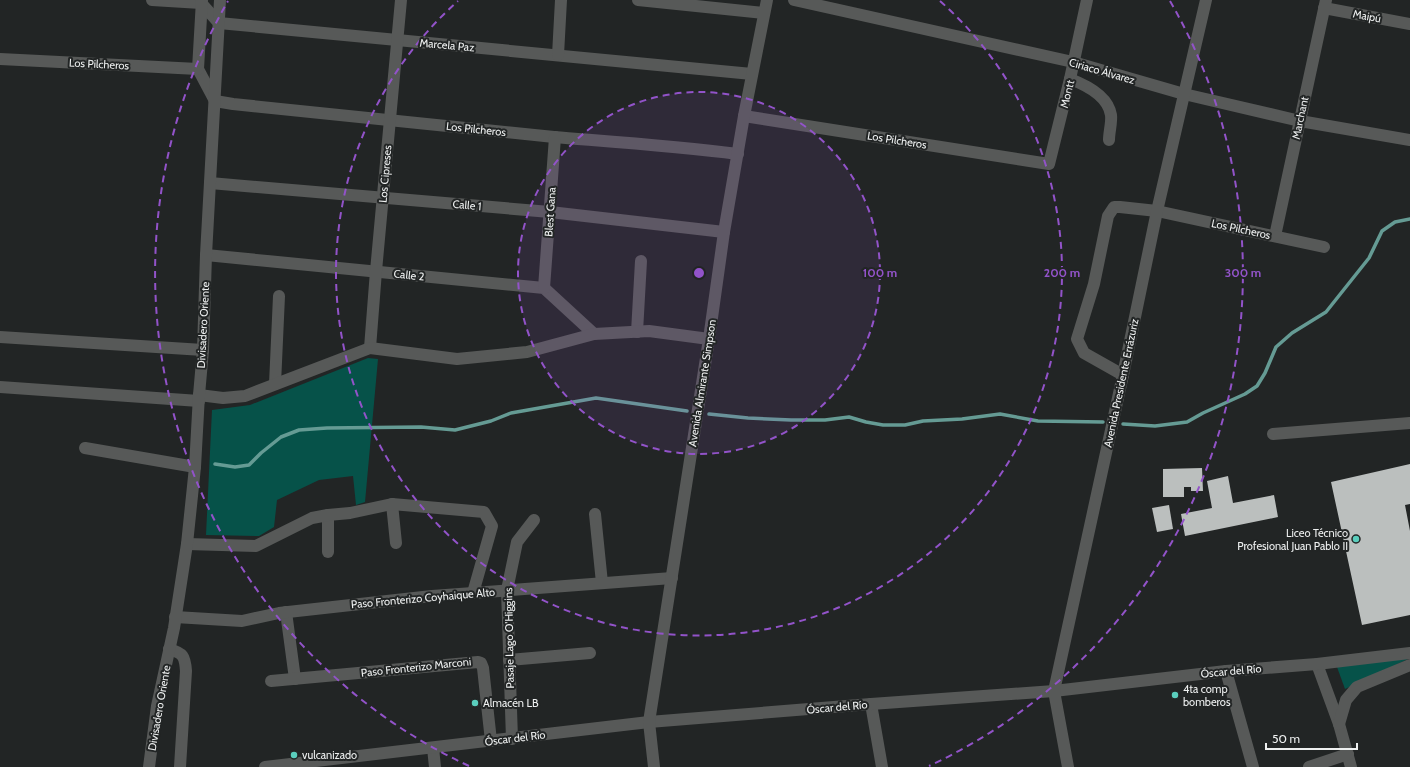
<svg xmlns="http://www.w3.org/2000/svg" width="1410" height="767" viewBox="0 0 1410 767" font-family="Cabin,sans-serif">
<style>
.green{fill:#065249}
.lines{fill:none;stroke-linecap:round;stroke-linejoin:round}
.stream{stroke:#659b94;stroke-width:3.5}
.building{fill:#bbbfbe}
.minor{stroke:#575958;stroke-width:12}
.ring{fill:none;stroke:#9253c9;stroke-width:2;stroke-dasharray:7 5}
.poi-dot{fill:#5acebd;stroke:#222525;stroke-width:1.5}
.labels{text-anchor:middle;stroke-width:4;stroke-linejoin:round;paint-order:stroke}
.street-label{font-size:11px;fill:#eef0f0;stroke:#222525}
.poi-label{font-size:11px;fill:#eef0f0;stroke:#222525;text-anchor:start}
.centre{fill:#9253c9;stroke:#222525;stroke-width:2}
.ring-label{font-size:12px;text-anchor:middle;font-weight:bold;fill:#9253c9;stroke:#222525;stroke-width:4;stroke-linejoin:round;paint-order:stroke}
</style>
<rect width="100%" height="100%" fill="#222525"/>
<!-- green -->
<g class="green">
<path d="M368,358L378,359L365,502L356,505L353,476L319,480L277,500L274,527L259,536L206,535L212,410L250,405Z"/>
<path d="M1410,658L1345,689L1337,667Z"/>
</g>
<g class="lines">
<!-- stream -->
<g class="stream">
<path d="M709,414L748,418L791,420H825L849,417L866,422L883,425H905L923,421L962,419L1000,414L1038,421L1103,422"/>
<path d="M1123,424L1155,426L1187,422L1203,413L1245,394L1257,386L1265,373L1276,347L1292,333L1326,312L1369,258L1382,231L1395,222L1410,219"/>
<path d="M215,464L235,467L249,465L261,453L281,437L299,430L327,428L421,427L455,430L491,421L511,413L596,398L687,411"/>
</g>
</g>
<!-- building -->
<g class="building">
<path d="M1410,464V504L1405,505L1410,531V615L1362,625L1331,482Z"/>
<path d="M1202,468L1203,491H1191V487H1184V497H1163V469Z"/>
<path d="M1228,476L1233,503L1274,495L1278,517L1185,536L1181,514L1212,508L1207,481Z"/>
<path d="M1169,505L1173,529L1157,532L1152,508Z"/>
</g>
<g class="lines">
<!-- minor -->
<g class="minor">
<path d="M152,0L201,3L219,23L752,74"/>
<path d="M202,0L198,69L215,101L233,104C340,115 447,126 554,137C616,142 677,146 738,154"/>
<path d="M638,0L764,13"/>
<path d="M794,0L1073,62L1184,94L1300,121L1410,140"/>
<path d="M1324,8L1410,24"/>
<path d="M558,55L561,0"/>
<path d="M0,59L198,69"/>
<path d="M1070,79C1086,85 1108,96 1111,115C1112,122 1109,132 1109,140"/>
<path d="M744,116L1049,164L1070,79L1087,0"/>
<path d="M210,183L550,212L724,232"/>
<path d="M1275,236L1326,0"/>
<path d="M206,255L544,288L594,334"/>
<path d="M544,288L555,137"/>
<path d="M637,332L641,261"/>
<path d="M0,337L203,350"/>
<path d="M370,348L376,271L401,0"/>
<path d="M1123,375L1084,353L1077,339L1094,284L1108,216L1114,207H1120L1157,211L1324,247"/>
<path d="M275,384L279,296"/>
<path d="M0,387L199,401"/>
<path d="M199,395L223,398L245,396L370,348L457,359L527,352L594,334L649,331L709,339"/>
<path d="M1273,434L1410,423"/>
<path d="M85,448L195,467"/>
<path d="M392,504L396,543"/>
<path d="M595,514L602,583"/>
<path d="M328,515V552"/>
<path d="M187,544L256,546L312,518L328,515L350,513L392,504L484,512L492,526L473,593"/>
<path d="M286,612L295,679"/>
<path d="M175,617L242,621L279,613L432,596L672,578"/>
<path d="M169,649C183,653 185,656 186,671L180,767"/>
<path d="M509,660L590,653"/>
<path d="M1317,664L1339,724L1351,767"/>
<path d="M1226,671L1253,767"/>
<path d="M271,681L478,662L481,663L483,668L491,741"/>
<path d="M871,704L882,767"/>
<path d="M1339,724L1346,700L1357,687L1410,665"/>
<path d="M512,739L507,590L517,542L534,520"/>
<path d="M433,748L435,767"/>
<path d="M149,767L157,706L174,628L187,544L195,467L199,395L203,350L206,255L220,0"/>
<path d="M265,767L649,722L871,704L1054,691L1226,671L1317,664L1410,653"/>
<path d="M654,767L649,722L709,339L724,232L744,116L767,0"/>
<path d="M1068,767L1054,691L1123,375L1157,211L1206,0"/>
<path d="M1309,767L1348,754"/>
</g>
</g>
<!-- distance rings -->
<circle cx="699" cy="273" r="181" fill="#9253c9" fill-opacity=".12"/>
<g class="ring">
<circle cx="699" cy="273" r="181"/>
<path d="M940 1A363 363 0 1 1 458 1"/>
<path d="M469 766A544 544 0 0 1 228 1M1170 1A544 544 0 0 1 929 766"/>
</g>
<!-- markers -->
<g class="poi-dot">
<circle cx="1356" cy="539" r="4"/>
<circle cx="1175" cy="695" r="4"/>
<circle cx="475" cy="703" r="4"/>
<circle cx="294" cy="755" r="4"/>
</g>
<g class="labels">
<!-- street labels -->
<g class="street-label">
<text transform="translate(1367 16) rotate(11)" y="4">Maipú</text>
<text transform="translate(447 45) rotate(5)" y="4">Marcela Paz</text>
<text transform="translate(99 64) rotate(3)" y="4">Los Pilcheros</text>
<text transform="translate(1102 71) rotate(16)" y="4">Ciriaco Álvarez</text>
<text transform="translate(1067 94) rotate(-76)" y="4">Montt</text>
<text transform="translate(1300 118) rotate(-78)" y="4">Marchant</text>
<text transform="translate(476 129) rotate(6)" y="4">Los Pilcheros</text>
<text transform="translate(897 140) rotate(9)" y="4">Los Pilcheros</text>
<text transform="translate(385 174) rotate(-85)" y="4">Los Cipreses</text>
<text transform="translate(467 205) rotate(5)" y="4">Calle 1</text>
<text transform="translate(550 212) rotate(-86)" y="4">Blest Gana</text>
<text transform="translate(1241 229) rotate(12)" y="4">Los Pilcheros</text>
<text transform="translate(409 275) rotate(6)" y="4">Calle 2</text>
<text transform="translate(203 325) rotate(-87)" y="4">Divisadero Oriente</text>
<text transform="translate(702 383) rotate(-81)" y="4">Avenida Almirante Simpson</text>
<text transform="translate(1121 383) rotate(-78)" y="4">Avenida Presidente Errázuriz</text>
<text transform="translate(423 598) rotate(-5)" y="4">Paso Fronterizo Coyhaique Alto</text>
<text transform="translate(509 638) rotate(-91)" y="4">Pasaje Lago O'Higgins</text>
<text transform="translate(416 667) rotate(-6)" y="4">Paso Fronterizo Marconi</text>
<text transform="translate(1231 671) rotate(-5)" y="4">Óscar del Río</text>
<text transform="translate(837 707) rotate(-5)" y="4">Óscar del Río</text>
<text transform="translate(159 708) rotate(-80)" y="4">Divisadero Oriente</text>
<text transform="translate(515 738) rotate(-7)" y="4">Óscar del Río</text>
</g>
<!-- poi labels -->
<g class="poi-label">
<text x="1348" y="537" text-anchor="end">Liceo Técnico<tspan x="1348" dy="13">Profesional Juan Pablo II</tspan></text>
<text x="1183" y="693">4ta comp<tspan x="1183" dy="13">bomberos</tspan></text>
<text x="483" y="707">Almacén LB</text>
<text x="302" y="759">vulcanizado</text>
</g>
</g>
<circle cx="699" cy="273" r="6" class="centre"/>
<g class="ring-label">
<text x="880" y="277">100 m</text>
<text x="1062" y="277">200 m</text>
<text x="1243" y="277">300 m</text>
</g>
<!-- scale -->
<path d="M1266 743v6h91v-6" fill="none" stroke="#eef0f0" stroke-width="2"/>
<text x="1272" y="743" font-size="12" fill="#eef0f0" stroke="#222525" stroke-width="3" paint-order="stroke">50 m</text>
</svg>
